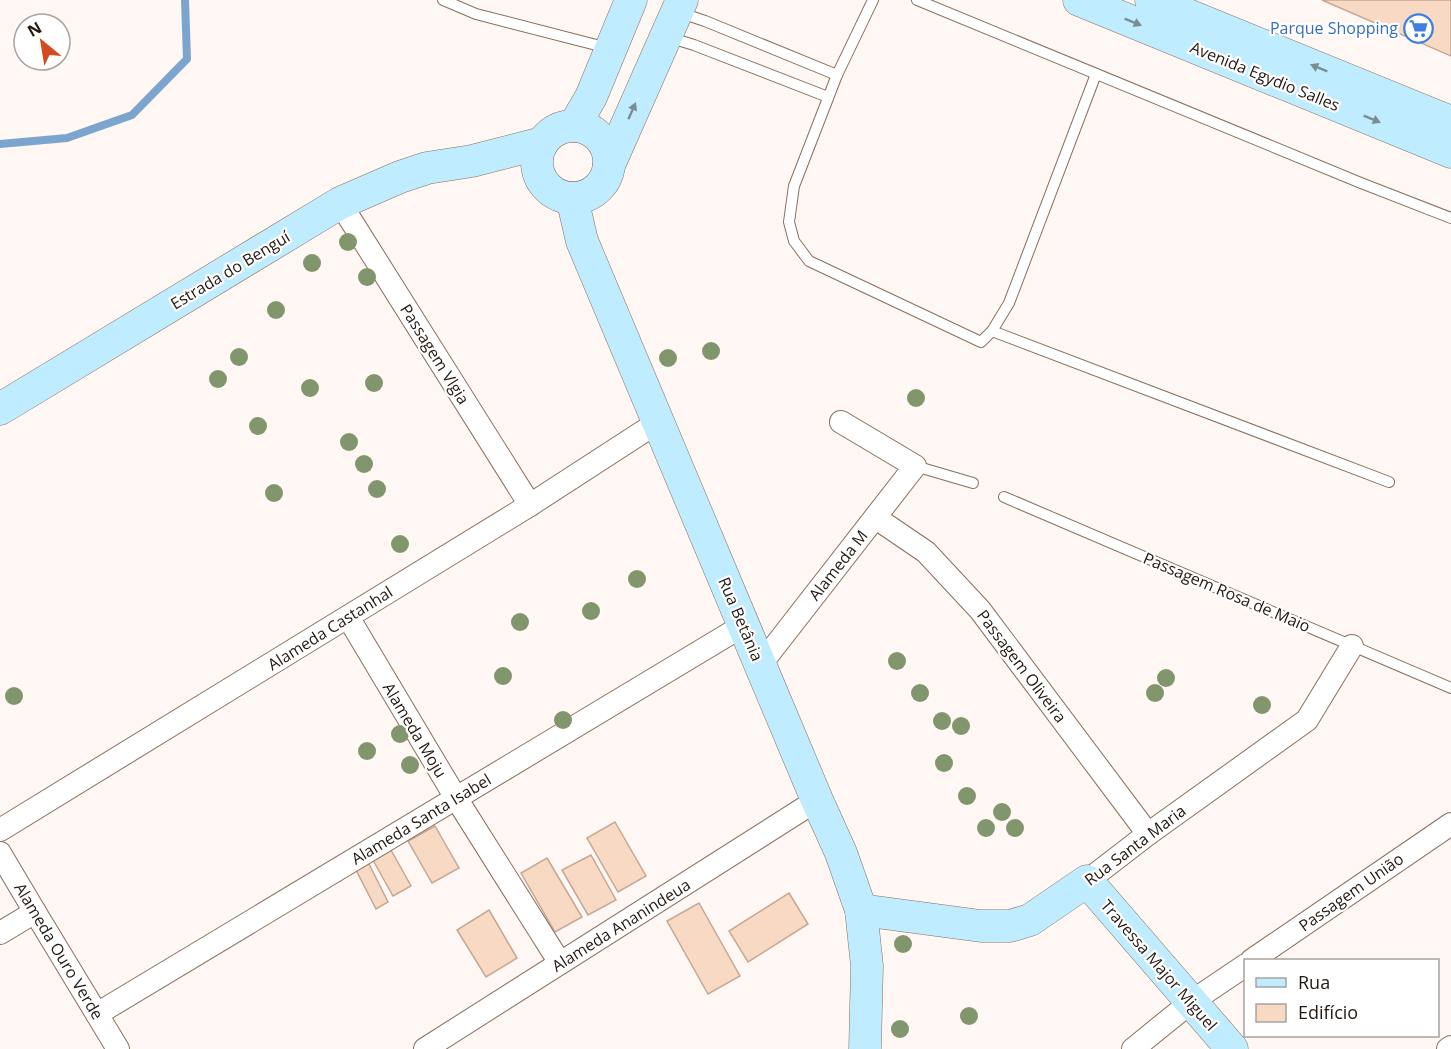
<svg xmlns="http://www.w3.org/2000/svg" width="1451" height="1049" viewBox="0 0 1451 1049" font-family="'Open Sans',sans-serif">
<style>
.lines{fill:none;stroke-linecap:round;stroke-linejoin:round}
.stream{stroke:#7ca5ce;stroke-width:8}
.building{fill:#f8d9c4;stroke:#c5a793;stroke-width:1.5}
.lane-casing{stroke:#8a6e5c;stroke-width:12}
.street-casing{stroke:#8a6e5c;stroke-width:24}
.secondary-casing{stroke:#8a6e5c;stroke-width:33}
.lane{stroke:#fff;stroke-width:10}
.street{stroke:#fff;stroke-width:22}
.secondary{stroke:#c0ecff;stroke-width:32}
.tree{fill:#82966d}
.oneway{fill:#798d94}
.labels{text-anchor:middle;stroke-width:4.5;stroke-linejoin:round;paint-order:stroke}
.shop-label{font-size:16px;fill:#366cbe;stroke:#fff;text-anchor:end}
.street-label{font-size:16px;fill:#231811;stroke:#fff}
</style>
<rect width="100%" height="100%" fill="#fef7f3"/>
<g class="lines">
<!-- stream -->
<path class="stream" d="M0,144L67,138L132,115L187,59L185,0"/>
</g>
<!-- building -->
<g class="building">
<path d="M1322,0H1451V56Z"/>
<path d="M615,822L646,876L618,892L587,838Z"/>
<path d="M435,826L459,868L432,883L408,841Z"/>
<path d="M391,850L411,886L393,896L373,860Z"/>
<path d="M591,855L616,900L588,915L562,870Z"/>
<path d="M547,858L582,917L555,932L521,873Z"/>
<path d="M368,862L388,902L376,909L355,868Z"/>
<path d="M789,893L808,924L748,962L729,931Z"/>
<path d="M699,903L740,976L708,994L667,921Z"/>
<path d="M489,910L517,958L486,977L457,930Z"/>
</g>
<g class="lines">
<defs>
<g id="lane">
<path d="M443,0L476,14L608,48"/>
<path d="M873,0L837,75L794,186L789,222L794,241L809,261L981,342L992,331L1009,303L1096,74"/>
<path d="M917,0L1361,183L1451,218"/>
<path d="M678,12L705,21L837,75"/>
<path d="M668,37L694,45L828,97"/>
<path d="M992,331L1389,482"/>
<path d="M915,466L973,483"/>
<path d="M1004,497L1451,688"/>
</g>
<g id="street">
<path d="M340,203L530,505"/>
<path d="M876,518L926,552L980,610L1148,834"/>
<path d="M348,617L456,798L560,963"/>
<path d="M761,664L915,466L841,422"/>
<path d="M0,830L530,505L658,422"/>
<path d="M0,853L35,912L118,1049"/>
<path d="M1087,881L1148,834L1307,720L1352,646"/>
<path d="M0,933L35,912"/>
<path d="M1252,960L1451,824"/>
<path d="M97,1014L744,625"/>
<path d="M425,1049L817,800"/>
<path d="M1133,1049L1191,1002L1246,965"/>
<path d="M1448,1049L1451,1047"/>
</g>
<g id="secondary">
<path d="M1079,0L1451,152"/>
<path d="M1151,0L1451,122"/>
<path d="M574,126L591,97L631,0"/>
<circle cx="573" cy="162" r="36"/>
<path d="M609,165L682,0"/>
<path d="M572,198L582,241L817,800L841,853L861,910L867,966L865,1049"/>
<path d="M0,409L340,203L400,177L427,168L472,161L542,143"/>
<path d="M861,910L981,926H1010L1030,920L1087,881L1232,1049"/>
</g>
</defs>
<!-- lane casing -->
<use href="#lane" class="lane-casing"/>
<!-- street casing -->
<use href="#street" class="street-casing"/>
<!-- secondary casing -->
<use href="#secondary" class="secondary-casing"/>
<!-- lane -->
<use href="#lane" class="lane"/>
<!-- street -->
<use href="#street" class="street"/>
<!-- secondary -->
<use href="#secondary" class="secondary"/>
</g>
<!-- trees -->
<g class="tree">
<circle cx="348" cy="242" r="9"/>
<circle cx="312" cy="263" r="9"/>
<circle cx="367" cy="277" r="9"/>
<circle cx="276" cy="310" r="9"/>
<circle cx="711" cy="351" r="9"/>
<circle cx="239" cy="357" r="9"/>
<circle cx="668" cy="358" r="9"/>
<circle cx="218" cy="379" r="9"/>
<circle cx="374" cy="383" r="9"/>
<circle cx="310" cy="388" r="9"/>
<circle cx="916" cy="398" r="9"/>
<circle cx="258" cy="426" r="9"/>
<circle cx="349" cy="442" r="9"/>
<circle cx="364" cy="464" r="9"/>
<circle cx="377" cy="489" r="9"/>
<circle cx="274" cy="493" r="9"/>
<circle cx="400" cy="544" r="9"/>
<circle cx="637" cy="579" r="9"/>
<circle cx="591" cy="611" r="9"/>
<circle cx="520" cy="622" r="9"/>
<circle cx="897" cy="661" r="9"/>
<circle cx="503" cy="676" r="9"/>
<circle cx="1166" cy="678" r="9"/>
<circle cx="920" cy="693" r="9"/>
<circle cx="1155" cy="693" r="9"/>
<circle cx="14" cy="696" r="9"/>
<circle cx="1262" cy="705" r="9"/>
<circle cx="563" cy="720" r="9"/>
<circle cx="942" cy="721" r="9"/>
<circle cx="961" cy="726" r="9"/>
<circle cx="400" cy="734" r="9"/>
<circle cx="367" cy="751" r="9"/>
<circle cx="944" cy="763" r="9"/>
<circle cx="410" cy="765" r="9"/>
<circle cx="967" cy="796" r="9"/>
<circle cx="1002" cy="812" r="9"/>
<circle cx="986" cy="828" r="9"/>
<circle cx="1015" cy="828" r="9"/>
<circle cx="903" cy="944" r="9"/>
<circle cx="969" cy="1016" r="9"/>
<circle cx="900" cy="1029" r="9"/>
</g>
<!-- one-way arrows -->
<defs><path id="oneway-solid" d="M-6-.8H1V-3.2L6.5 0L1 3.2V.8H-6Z" transform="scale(1.5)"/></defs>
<g class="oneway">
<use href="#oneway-solid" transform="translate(1133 22) rotate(22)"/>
<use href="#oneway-solid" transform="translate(1319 68) rotate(-158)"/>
<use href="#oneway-solid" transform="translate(632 111) rotate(-66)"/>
<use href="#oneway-solid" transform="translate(1372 119) rotate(22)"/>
</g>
<!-- icons -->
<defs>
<symbol id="supermarket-ring" viewBox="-11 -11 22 22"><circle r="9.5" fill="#fff" stroke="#3f7fe0" stroke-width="1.5"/><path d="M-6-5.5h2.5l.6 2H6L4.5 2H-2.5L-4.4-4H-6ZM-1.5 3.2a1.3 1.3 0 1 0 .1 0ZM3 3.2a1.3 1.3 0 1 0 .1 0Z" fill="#3f7fe0"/></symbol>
</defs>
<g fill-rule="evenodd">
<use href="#supermarket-ring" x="1402" y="12" width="33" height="33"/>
</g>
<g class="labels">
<!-- shop labels -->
<g class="shop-label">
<text x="1398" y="34">Parque Shopping</text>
</g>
<!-- street labels -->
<g class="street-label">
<text transform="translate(1265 76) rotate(22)" y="6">Avenida Egydio Salles</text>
<text transform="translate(230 270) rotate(-31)" y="6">Estrada do Benguí</text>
<text transform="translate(435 354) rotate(58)" y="6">Passagem Vlgia</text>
<text transform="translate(838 565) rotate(-52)" y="6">Alameda M</text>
<text transform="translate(1227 592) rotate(23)" y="6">Passagem Rosa de Maio</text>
<text transform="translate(741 619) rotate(67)" y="6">Rua Betânia</text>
<text transform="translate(330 628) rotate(-32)" y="6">Alameda Castanhal</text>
<text transform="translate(1022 666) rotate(53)" y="6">Passagem Oliveira</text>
<text transform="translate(415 730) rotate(59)" y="6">Alameda Moju</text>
<text transform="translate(421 819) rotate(-31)" y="6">Alameda Santa Isabel</text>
<text transform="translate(1135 845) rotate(-37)" y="6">Rua Santa Maria</text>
<text transform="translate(1351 892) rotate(-35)" y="6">Passagem União</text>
<text transform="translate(621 925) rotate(-32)" y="6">Alameda Ananindeua</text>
<text transform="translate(59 951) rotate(59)" y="6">Alameda Ouro Verde</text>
<text transform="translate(1159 965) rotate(49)" y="6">Travessa Major Miguel</text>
</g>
</g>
<!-- legend -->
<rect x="1244" y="959" width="195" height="78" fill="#ffffff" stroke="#a7a3a0" stroke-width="1.5"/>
<rect x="1256" y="978" width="30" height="9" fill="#c0ecff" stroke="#a7a3a0" stroke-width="1.5"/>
<text x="1298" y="989" font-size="18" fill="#231811">Rua</text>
<rect x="1256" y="1004" width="30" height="18" fill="#f8d9c4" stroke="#a7a3a0" stroke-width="1.5"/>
<text x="1298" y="1019" font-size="18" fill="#231811">Edifício</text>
<!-- north arrow -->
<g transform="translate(42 42) rotate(330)"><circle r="28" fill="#ffffff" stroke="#a7a3a0" stroke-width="1.5"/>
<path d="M0-4.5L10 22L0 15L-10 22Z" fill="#d24a1d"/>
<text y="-9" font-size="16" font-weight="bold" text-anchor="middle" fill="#231811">N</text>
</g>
</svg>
